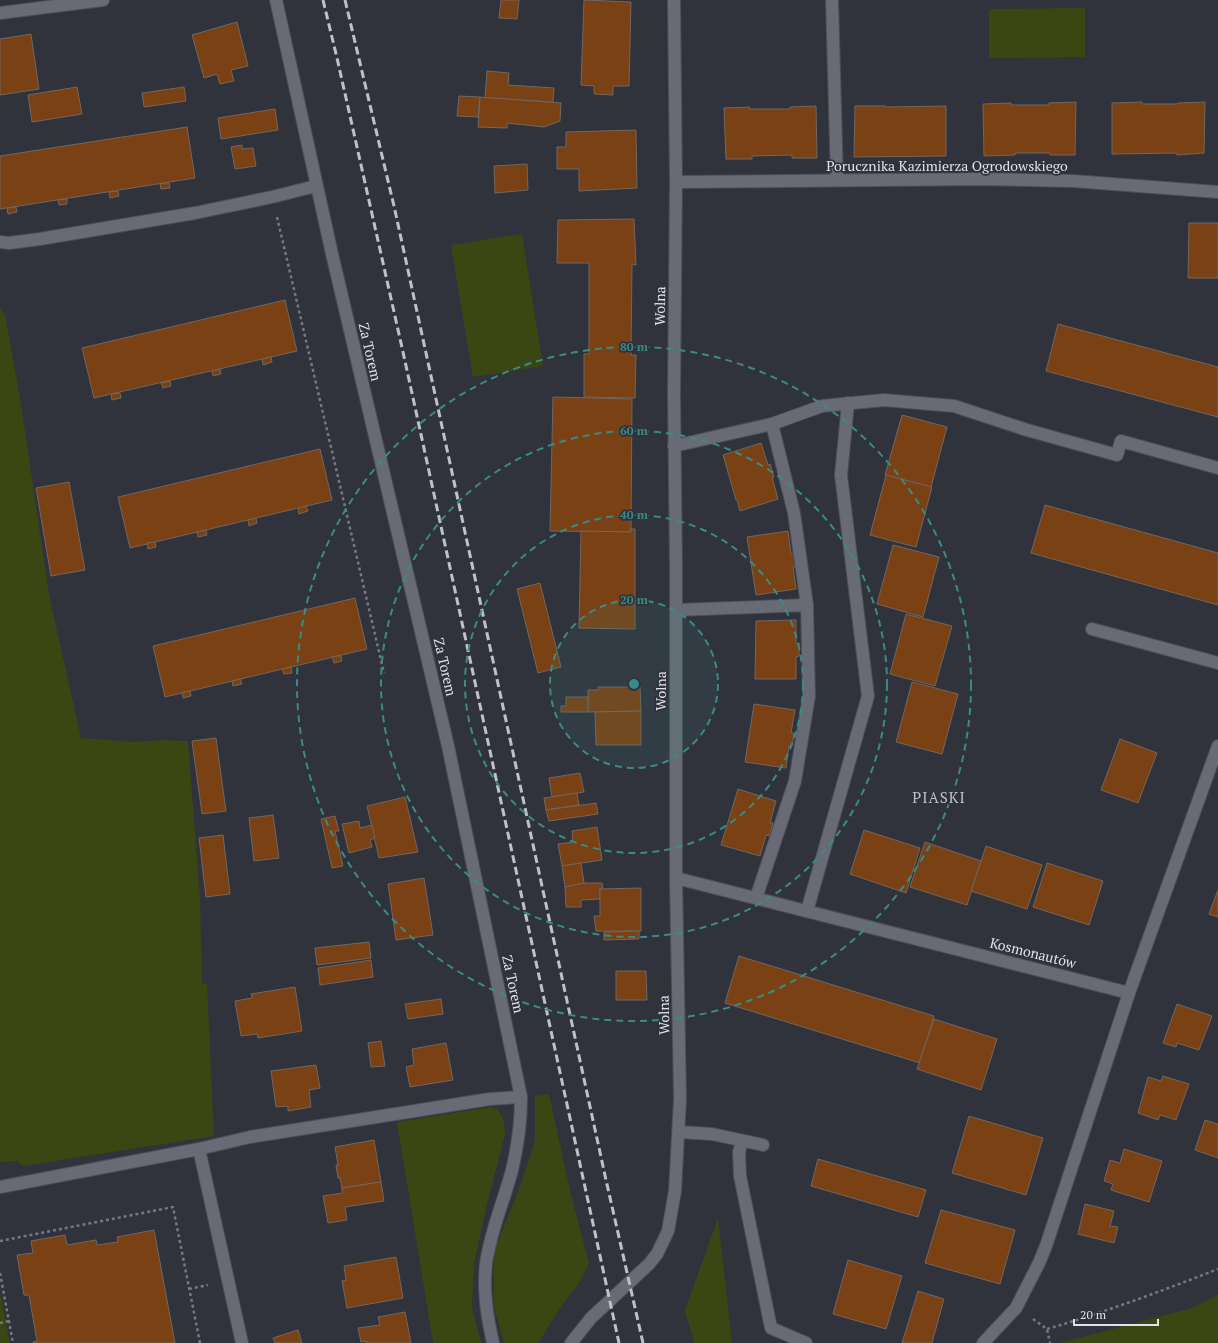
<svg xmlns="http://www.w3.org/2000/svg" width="1218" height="1343" viewBox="0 0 1218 1343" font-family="'PT Serif',serif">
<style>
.green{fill:#3b4713}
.building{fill:#794114;stroke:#726760}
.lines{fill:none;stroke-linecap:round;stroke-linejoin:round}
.minor-casing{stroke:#4c4e56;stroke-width:14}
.path{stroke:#777982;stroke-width:2.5;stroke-dasharray:3 3;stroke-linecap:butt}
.minor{stroke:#686b76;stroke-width:12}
.rail{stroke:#bfc1c8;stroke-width:3;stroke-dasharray:8 4;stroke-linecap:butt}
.ring{fill:none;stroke:#398c86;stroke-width:2;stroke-dasharray:7 5}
.labels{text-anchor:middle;stroke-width:3.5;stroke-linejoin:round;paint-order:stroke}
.street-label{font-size:14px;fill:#e0e2e8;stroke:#30323c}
.neighbourhood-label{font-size:15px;letter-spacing:1px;fill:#bcc0cc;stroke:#30323c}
.centre{fill:#398c86;stroke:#30323c;stroke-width:2}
.ring-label{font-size:12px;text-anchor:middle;font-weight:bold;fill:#398c86;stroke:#30323c;stroke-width:3.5;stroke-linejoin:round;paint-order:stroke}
</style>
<rect width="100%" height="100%" fill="#30323c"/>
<!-- green -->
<g class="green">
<path d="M1085,8V57L989,58V9Z"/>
<path d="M522,234L543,366L473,377L451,245Z"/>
<path d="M0,308L5,314L21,404L49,595L81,738L134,742L162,740L188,741L200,898L202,984H207L214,1136L23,1166L17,1161L0,1162Z"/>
<path d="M549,1094L570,1191L589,1263L579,1283L560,1308L538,1343H504L494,1307V1251L517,1194L535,1141V1096Z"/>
<path d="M492,1107L498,1109L504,1121L505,1134L486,1208L474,1264L472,1308L481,1343H433L397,1122Z"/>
<path d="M718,1218L732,1343H694L685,1310Z"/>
<path d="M0,1292L10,1343H0Z"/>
<path d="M1218,1295V1343H1060L1192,1308Z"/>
</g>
<!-- building -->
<g class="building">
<path d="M501,0H519L517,19L499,18Z"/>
<path d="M584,0L631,2L629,86H613V95L594,94V86L581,85Z"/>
<path d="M237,22L248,66L231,70L234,81L220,84L217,74L204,78L192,35Z"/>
<path d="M31,34L39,89L0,95V39Z"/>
<path d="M487,71L509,73L508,85L554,88L553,102L485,98Z"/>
<path d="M77,87L82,114L32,122L28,95Z"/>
<path d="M184,87L186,101L144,107L142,93Z"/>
<path d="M459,96L480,97L478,117L457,116Z"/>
<path d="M480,97L561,103L560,121L544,127L507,123V128L478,127Z"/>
<path d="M1076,102L1075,155H1050V153H1015V155L984,156L983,104L1011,103V105H1049V103Z"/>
<path d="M1142,102V104H1177L1178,103L1205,102L1204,153L1177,155V153L1112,154V103Z"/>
<path d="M816,106L817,158H792V155L752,156V159H726L724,108L750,107L749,109H790V107Z"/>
<path d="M855,106H886V107L946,106V156L854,157Z"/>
<path d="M275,109L278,130L221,139L218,118Z"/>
<path d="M187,127L195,178L0,209V156Z"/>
<path d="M636,130L637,188L579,191V169H557V147H566V132Z"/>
<path d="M242,145V149L253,148L256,166L235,169L231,147Z"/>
<path d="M527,164L528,190L495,193L494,166Z"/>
<path d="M165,183H169L170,188L161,189L160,184Z"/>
<path d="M118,191L119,196L110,198L109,192Z"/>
<path d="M67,199V204L59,205L58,200Z"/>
<path d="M16,207L17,212L8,214L7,208Z"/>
<path d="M634,219L636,265L632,264L631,355H636L635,398L584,397V354H589V263H557L558,220Z"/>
<path d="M1189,223H1218V278H1188Z"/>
<path d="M285,300L297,351L94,398L82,348Z"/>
<path d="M1058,324L1218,367V417L1046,371Z"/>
<path d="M271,357L272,362L263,365L262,359Z"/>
<path d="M220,369L221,374L213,376L212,371Z"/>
<path d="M170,381L171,386L163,388L161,383Z"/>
<path d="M120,393L121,398L112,400L111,394Z"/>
<path d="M553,397L632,399L631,532L550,531Z"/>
<path d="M902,415L947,427L931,487L885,475Z"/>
<path d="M761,443L768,465L770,464L774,477H772L778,499L740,511L737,500H736L723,455Z"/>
<path d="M320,449L332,500L130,548L118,497Z"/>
<path d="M886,475L932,487L916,547L870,535Z"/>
<path d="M69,482L85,570L51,576L36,488Z"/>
<path d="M1045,505L1218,553V605L1031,553Z"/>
<path d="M306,506L308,511L299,514L298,508Z"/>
<path d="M256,518L257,523L249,526L248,520Z"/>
<path d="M631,529H635V629L579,628L581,531L631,532Z"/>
<path d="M206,530L207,535L198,537L197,532Z"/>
<path d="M788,531L791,554L794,553L795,567H793L796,589L756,595L747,537Z"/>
<path d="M155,542L156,547L148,549L147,543Z"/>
<path d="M893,545L939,557L923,617L877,604Z"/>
<path d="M540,583L561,667L538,673L517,589Z"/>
<path d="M355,598L367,649L165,697L153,646Z"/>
<path d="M906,614L952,626L935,686L890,674Z"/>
<path d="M796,620V643H799V656L796,657V679H755L756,621Z"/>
<path d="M337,656H341L342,661L334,663L332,657Z"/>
<path d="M291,667L292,673L284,674L282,669Z"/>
<path d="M240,679L242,684L233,686L232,681Z"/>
<path d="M912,682L958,694L942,754L896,742Z"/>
<path d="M598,687H640L641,711L588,712V690H598Z"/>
<path d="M190,691L191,696L183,698L182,693Z"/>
<path d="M566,697H588V712H561V706H566Z"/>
<path d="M754,704L795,710L791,733H794L792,746H789L786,768L745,762Z"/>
<path d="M641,711V745H596L595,712Z"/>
<path d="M216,738L226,811L202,814L192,741Z"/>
<path d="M1120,739L1157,753L1138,803L1101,790Z"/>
<path d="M580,773L584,792L552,797L549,778Z"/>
<path d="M738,789L776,801L770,823H773L769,836L766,835L760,856L721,845Z"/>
<path d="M577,793L579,805L546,810L544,798Z"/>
<path d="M405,797L418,852L379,858L367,806Z"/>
<path d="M596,803L598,814L549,821L546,810Z"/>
<path d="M273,815L279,858L254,861L249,818Z"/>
<path d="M335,816L339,831H335L343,866L332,868L321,819Z"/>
<path d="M359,821L360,828L372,825L375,838L370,840L372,847L349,853L342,824Z"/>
<path d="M597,827L602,860L562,866L558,844L573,842L572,831Z"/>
<path d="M864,830L920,848L906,893L850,874Z"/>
<path d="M223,835L230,894L206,897L199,838Z"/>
<path d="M925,842L981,861L967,905L910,887Z"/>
<path d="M986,846L1042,865L1027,909L971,891Z"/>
<path d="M581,863L584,883L565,887L562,866Z"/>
<path d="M1047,863L1103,881L1089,925L1033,907Z"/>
<path d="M424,878L433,935L396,940L388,884Z"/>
<path d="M584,883H602L603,889H600V899L581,900V907H566L565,887Z"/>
<path d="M641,888V931H596L594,916H600V889Z"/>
<path d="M1218,890V917L1209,914Z"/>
<path d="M639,931V939L604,940V932Z"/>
<path d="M369,942L371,958L317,965L315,948Z"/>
<path d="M739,956L934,1016L920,1063L725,1003Z"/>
<path d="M371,960L373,977L320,985L318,968Z"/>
<path d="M616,971H646L647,1000H616Z"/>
<path d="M295,987L302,1031L258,1038L257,1034L241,1036L235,1001L252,998L251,994Z"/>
<path d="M441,999L443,1014L408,1019L405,1004Z"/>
<path d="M1177,1004L1212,1016L1199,1050L1177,1043L1176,1047L1163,1043Z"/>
<path d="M934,1019L997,1039L981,1090L917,1069Z"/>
<path d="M381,1041L385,1066L371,1067L368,1043Z"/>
<path d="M446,1043L453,1080L410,1087L406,1067L414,1065L412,1049Z"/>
<path d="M316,1065L320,1088L309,1090L311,1107L288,1111V1106L276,1107L271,1071Z"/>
<path d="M1163,1076L1189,1084L1176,1120L1160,1115L1158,1120L1138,1113L1148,1077L1161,1081Z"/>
<path d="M969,1116L1043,1138L1026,1195L952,1173Z"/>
<path d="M1205,1120L1218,1124V1158L1195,1150Z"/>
<path d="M374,1140L381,1182L342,1188L340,1178H338L336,1165H338L335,1147Z"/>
<path d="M1124,1149L1162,1161L1149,1202L1111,1190L1113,1184L1104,1181L1110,1160L1120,1163Z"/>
<path d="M818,1159L926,1190L918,1217L811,1186Z"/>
<path d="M381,1182L384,1201L345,1207L347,1220L328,1223L323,1196L342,1193V1188Z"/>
<path d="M1085,1204L1114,1211L1110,1226L1118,1227L1114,1243L1078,1234Z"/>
<path d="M941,1210L1015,1230L1000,1284L925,1263Z"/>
<path d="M154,1230L175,1343H33V1342L37,1341L29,1295H24L17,1255L33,1253L31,1241L65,1235L67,1245L96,1240L97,1245L118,1242L117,1237Z"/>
<path d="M396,1257L403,1298L347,1308L342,1281L346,1280L344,1266Z"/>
<path d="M848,1260L902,1276L886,1329L833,1314Z"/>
<path d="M918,1291L944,1299L932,1343H902Z"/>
<path d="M405,1312L411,1343H366V1341L361,1342L358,1328L380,1325L378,1317Z"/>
<path d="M298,1330L302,1343H275L273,1338Z"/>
</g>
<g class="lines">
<defs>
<g id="minor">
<path d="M276,0L332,254L448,746L521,1097C521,1123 518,1145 512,1170C504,1201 490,1232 486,1264C483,1291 487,1316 493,1343"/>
<path d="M832,0L837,180"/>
<path d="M0,13L103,0"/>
<path d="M676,182L981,179L1073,181L1218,192"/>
<path d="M0,242L9,243L40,239L195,213L272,197L316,186"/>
<path d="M772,424L822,406L884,400L954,406L1027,430L1117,455L1121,441L1218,468"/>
<path d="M674,446L772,424L794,513L807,605"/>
<path d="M676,610L807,605L809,696L795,781L756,898"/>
<path d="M1092,629L1218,663"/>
<path d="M676,878L1129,993L1218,746"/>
<path d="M807,911L868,696L841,475L848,403"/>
<path d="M679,1132L712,1134L763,1145"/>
<path d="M742,1141L739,1152L740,1176L771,1328L806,1343"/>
<path d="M199,1149L242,1343"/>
<path d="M0,1187L199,1149L250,1137L490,1099L521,1097"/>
<path d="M571,1343L591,1318L649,1264L657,1254L668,1231L675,1191L680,1099L676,878V567L674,394L676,182L674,0"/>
<path d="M983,1343L1016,1308L1039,1263L1046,1246L1129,993"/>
</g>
</defs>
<!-- minor casing -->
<use href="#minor" class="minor-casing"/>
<!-- path -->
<g class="path">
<path d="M277,217L384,673"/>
<path d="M0,1241L173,1207L200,1343"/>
<path d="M0,1273L13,1343"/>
<path d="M189,1289L208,1285"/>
<path d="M1033,1319L1047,1329L1050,1343"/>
<path d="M0,1323L9,1321"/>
<path d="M1047,1329C1105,1312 1162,1291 1218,1269"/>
</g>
<!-- minor -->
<use href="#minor" class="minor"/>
<!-- rail -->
<g class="rail">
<path d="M323,0L337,58L403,352L619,1343"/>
<path d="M345,0L394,206L606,1180L643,1343"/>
</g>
</g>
<!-- distance rings -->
<circle cx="634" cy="684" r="84" fill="#398c86" fill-opacity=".12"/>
<g class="ring">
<circle cx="634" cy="684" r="84"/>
<circle cx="634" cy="684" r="169"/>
<circle cx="634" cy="684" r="253"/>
<circle cx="634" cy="684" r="337"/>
</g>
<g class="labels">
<!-- street labels -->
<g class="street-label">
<text x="947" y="171">Porucznika Kazimierza Ogrodowskiego</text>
<text transform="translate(660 306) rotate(-89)" y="5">Wolna</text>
<text transform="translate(370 352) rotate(77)" y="5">Za Torem</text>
<text transform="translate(445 667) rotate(77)" y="5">Za Torem</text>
<text transform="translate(661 691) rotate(-90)" y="5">Wolna</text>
<text transform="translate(1033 953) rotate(14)" y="5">Kosmonautów</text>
<text transform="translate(513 984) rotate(78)" y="5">Za Torem</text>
<text transform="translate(664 1015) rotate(-91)" y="5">Wolna</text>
</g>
<!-- neighbourhood labels -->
<g class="neighbourhood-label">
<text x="939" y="803">PIASKI</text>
</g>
</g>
<circle cx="634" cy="684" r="6" class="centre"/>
<g class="ring-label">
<text x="634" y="351">80 m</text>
<text x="634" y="435">60 m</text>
<text x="634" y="519">40 m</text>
<text x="634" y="604">20 m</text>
</g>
<!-- scale -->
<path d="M1074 1319v6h84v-6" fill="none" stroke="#e0e2e8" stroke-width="2"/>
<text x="1080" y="1319" font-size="12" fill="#e0e2e8" stroke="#30323c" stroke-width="3" paint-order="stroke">20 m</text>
</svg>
